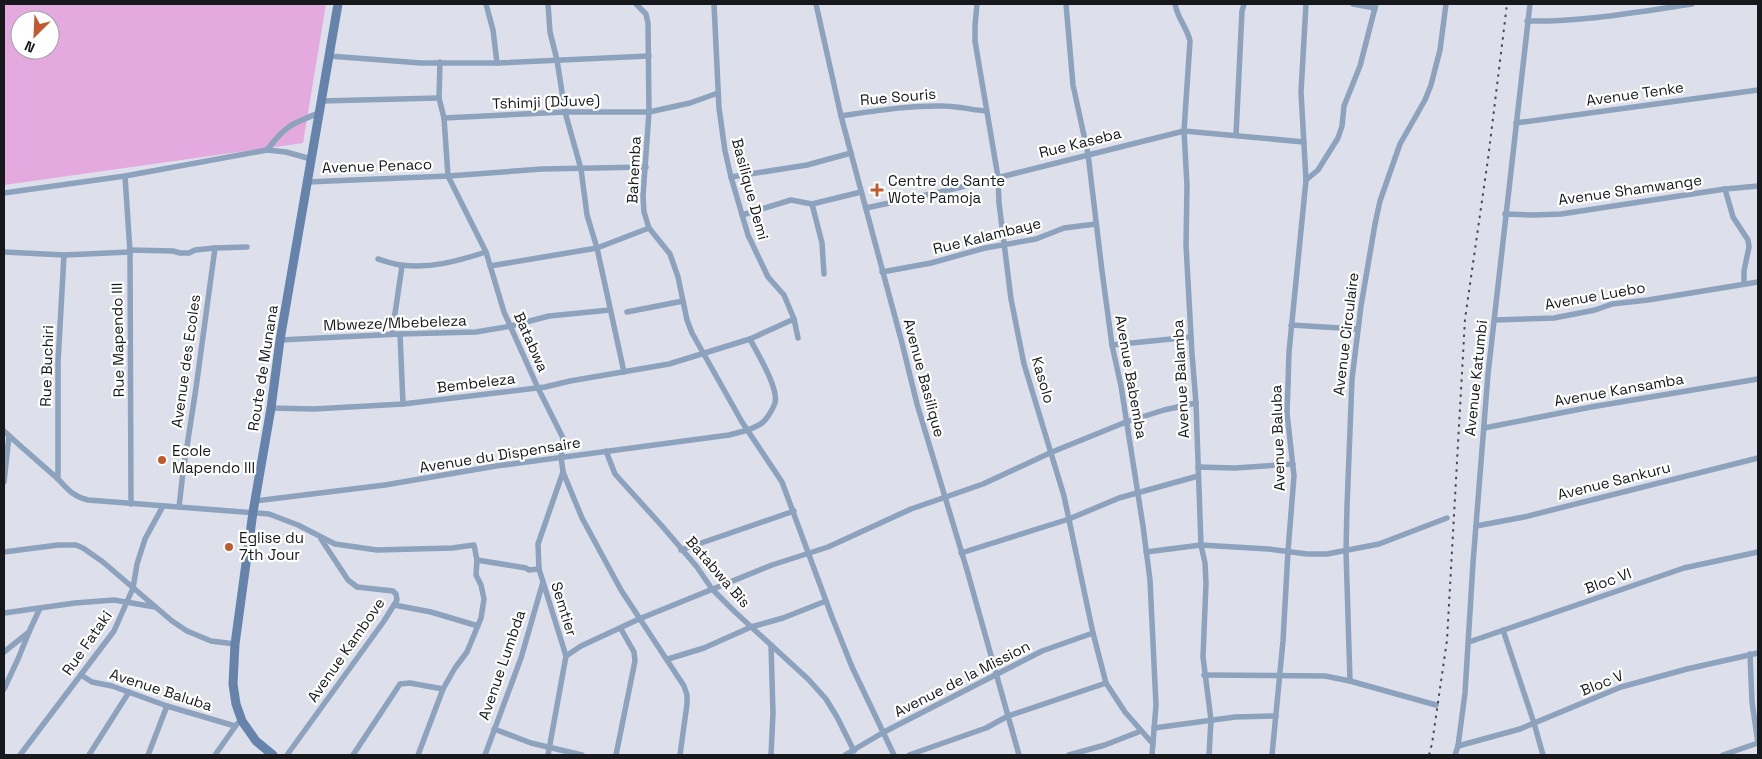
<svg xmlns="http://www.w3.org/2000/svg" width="1762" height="759" viewBox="0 0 1762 759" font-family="'Space Grotesk',sans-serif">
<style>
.green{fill:#e4a9df;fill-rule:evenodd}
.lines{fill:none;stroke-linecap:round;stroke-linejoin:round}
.minor{stroke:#8da2bd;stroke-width:5.5}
.secondary{stroke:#6583ab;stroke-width:9}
.rail{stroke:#494b51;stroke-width:2;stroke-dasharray:2.5 5;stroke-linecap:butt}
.poi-dot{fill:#c15a2e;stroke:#fff;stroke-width:2}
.labels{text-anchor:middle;stroke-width:4.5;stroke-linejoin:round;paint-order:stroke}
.street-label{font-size:15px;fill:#17181c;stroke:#fff}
.poi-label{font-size:15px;fill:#17181c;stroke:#fff;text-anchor:start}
</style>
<rect width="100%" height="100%" fill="#dddfea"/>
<!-- green -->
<path class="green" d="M4,4H326L303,143L4,185ZM20,20H50V50H20Z"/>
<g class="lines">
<!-- minor -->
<g class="minor">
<path d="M486,4L493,30L497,63"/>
<path d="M548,4L550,32L557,60L565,112L581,169L587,215L597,248L624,372"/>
<path d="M636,4L646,14L648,23L649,112L643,196L644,212L649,228L670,254L678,277L687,320L692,333L742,422L782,482L832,617L852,667L894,755"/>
<path d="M714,4L719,108L725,151L731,177L748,235L768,277L784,295L794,319L798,338"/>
<path d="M816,4L841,116L902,343L917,404L967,570L1019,755"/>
<path d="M977,4L975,26V41L998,177L999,203L1011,299L1024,364L1064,496L1093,633L1106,683L1125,712L1153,744"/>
<path d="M1066,4L1073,85L1088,154L1102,271L1112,345L1121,386L1143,526L1150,580L1156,705L1152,755"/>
<path d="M1175,4C1178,20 1187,27 1190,41L1184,131L1187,185L1186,245L1192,354L1196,403L1201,545L1205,563L1206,583L1203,657L1211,720L1209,755"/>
<path d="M1353,4L1375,8"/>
<path d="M1527,21C1583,22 1637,12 1692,4"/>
<path d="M329,56L421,63H497L649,56"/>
<path d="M440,62L439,98L444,118L448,176L486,252L504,312L538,388L563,438L561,457L563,472L582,518L621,590L684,686L687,695V704L680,755"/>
<path d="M321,101L439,98"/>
<path d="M841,116C875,111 910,105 944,106C958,106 972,110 986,111"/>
<path d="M444,118L565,112H649L690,103L718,93"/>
<path d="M1516,123L1758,90"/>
<path d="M1236,135L1242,11L1244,4"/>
<path d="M267,150C285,126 291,124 319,113"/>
<path d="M125,176L130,252L131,504"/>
<path d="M731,177L807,165L851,153"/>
<path d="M1306,180L1318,170L1338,138L1342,126L1344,106L1360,66L1376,4"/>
<path d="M307,182L448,176L542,169L646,167"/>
<path d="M1725,189L1733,217L1748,240L1749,247L1744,271V284"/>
<path d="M4,193L125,176L267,150L286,152L311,159"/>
<path d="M812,204L822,243L824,274"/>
<path d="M866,208L949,190L1184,131L1304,142"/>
<path d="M1505,214L1534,215L1561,214L1725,189L1758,186"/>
<path d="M742,215L791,200L812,204L861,192"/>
<path d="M130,250L173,251L180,253H189L195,250L215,248L247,247"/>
<path d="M4,252L64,255L130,252"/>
<path d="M378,259C385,261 392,264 401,265C430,269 458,261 486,252"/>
<path d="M490,266L597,248L649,228"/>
<path d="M882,272L931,263L985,248L1036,239L1064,228L1096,224"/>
<path d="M627,312L683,301"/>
<path d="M1495,320L1554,318L1595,310L1612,304L1648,300L1758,282"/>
<path d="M1291,325L1357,329"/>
<path d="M392,334L402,266"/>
<path d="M400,334L403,404"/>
<path d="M280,340L400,334L476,332L511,326L549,316L610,310"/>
<path d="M1112,345L1191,337"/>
<path d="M271,408L314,409L403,404L545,387L570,381L669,364L750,339L794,319"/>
<path d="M1484,428L1591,407L1758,379"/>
<path d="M4,431C21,447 39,462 57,478C67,488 73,497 88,500L269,514L298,525L335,544L377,550L452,548L474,545L477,560L476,575L481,585L484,599L481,618L467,652L455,668L443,689L418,755"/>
<path d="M606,451L615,474L662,526L697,567L712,589L735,612L808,679L826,699L837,717L854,751"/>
<path d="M1198,467L1235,468L1293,464"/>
<path d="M563,472L538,544L539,569L566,656"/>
<path d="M58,479V362L64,255"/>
<path d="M4,482L9,436"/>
<path d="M255,501L385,485L496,466L729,435C740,432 753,430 762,423C767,419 773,409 775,403C779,388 757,353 750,339"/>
<path d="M179,507L183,472L196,388L215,248"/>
<path d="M1476,526L1524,517L1758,458"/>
<path d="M681,550L794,511"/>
<path d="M4,552L58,545H76L83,548L103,562L172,621L187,631L211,641L235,644"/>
<path d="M1146,552L1201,545L1268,549L1307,554H1327L1379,544L1447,518"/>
<path d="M961,553L1069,519L1119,498L1198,476"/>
<path d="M477,560L526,568L529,570L539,569"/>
<path d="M394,605L431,612L478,626"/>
<path d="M4,613L75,603L114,600L155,607"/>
<path d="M1503,630L1534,723L1543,755"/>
<path d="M1469,642L1684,568L1758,552"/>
<path d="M4,652L29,632L40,608"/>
<path d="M1750,654L1752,702L1758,743"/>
<path d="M668,659L704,648L751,627L783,618L826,601"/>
<path d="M81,675L92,682L112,686L167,706L235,726"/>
<path d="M1204,675L1325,676L1350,681L1436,705"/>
<path d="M1350,681L1346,551L1347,507L1352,379L1361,306L1375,224L1380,201L1400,144L1425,100L1431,85L1440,50L1446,4"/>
<path d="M4,689L18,659L29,632"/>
<path d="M1154,728L1235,717L1276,716"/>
<path d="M494,729L531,743L582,755"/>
<path d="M1458,746L1520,729L1621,687L1687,669L1758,653"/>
<path d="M20,755L114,631L133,588L137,564L145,539L163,506"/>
<path d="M89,755L129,692"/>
<path d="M148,755L167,706"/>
<path d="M215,755L237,724"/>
<path d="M287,755L384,621L397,600L396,594L393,591L357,587L348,580L321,539"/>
<path d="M353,755L400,684L410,683L443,689"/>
<path d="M485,755L521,658L543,582"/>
<path d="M548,755L566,656L581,646L639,619L772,565L828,547L911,509L983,484L1052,452L1126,422L1164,410L1196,403"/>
<path d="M616,755L635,661L634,652L621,629"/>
<path d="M771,755L773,713L771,645"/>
<path d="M845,755L884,732L1042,651L1093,633"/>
<path d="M909,755L986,728L1008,716L1106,683"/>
<path d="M1069,755L1105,745L1141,731"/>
<path d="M1272,755L1283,641L1288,551L1294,476L1287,413L1288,385L1289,352L1306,180L1301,92L1306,4"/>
<path d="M1455,755L1458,746L1465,693L1473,563L1488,374L1530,4"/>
<path d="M1723,755L1758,743"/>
</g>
<!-- secondary -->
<path class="secondary" d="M273,755L256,741L242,721L236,704L233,684L235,644L253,512L271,408L280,340L338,4"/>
<!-- rail -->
<path class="rail" d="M1429,755L1432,744L1447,640L1465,319L1488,159L1507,4"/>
</g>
<!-- markers -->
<g class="poi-dot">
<path d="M874.5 182.5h5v5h5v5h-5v5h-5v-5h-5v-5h5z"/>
<circle cx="162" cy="460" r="5"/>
<circle cx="229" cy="547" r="5"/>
</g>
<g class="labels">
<!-- street labels -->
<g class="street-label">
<text transform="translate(1635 94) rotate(-8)" y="5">Avenue Tenke</text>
<text transform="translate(898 97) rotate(-5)" y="5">Rue Souris</text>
<text transform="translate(546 102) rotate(-2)" y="5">Tshimji (DJuve)</text>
<text transform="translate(1080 143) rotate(-14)" y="5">Rue Kaseba</text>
<text transform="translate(377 166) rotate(-2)" y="5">Avenue Penaco</text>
<text transform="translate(634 170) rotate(-87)" y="5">Bahemba</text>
<text transform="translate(750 189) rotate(75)" y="5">Basilique Demi</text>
<text transform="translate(1630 190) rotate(-8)" y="5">Avenue Shamwange</text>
<text transform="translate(987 236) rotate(-14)" y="5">Rue Kalambaye</text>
<text transform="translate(1595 296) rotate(-10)" y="5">Avenue Luebo</text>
<text transform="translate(395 323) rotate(-2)" y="5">Mbweze/Mbebeleza</text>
<text transform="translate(1346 334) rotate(-83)" y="5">Avenue Circulaire</text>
<text transform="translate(118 340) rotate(-91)" y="5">Rue Mapendo III</text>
<text transform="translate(531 342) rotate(66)" y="5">Batabwa</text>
<text transform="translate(186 361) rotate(-82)" y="5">Avenue des Ecoles</text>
<text transform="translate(47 366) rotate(-88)" y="5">Rue Buchiri</text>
<text transform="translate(263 368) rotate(-81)" y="5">Route de Munana</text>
<text transform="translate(1131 377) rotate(80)" y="5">Avenue Babemba</text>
<text transform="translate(924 378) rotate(75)" y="5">Avenue Basilique</text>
<text transform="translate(1476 378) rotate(-84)" y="5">Avenue Katumbi</text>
<text transform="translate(1181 379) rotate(-93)" y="5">Avenue Balamba</text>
<text transform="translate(1043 380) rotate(74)" y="5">Kasolo</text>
<text transform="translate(476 383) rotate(-7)" y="5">Bembeleza</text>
<text transform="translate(1619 390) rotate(-10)" y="5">Avenue Kansamba</text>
<text transform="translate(1278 438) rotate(-92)" y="5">Avenue Baluba</text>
<text transform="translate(500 455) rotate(-9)" y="5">Avenue du Dispensaire</text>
<text transform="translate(1614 481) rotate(-14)" y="5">Avenue Sankuru</text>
<text transform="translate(718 572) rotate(49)" y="5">Batabwa Bis</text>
<text transform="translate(1608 581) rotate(-20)" y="5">Bloc VI</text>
<text transform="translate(564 609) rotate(73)" y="5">Semtier</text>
<text transform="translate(87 643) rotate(-55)" y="5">Rue Fataki</text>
<text transform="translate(346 650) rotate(-55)" y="5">Avenue Kambove</text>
<text transform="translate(502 665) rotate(-71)" y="5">Avenue Lumbda</text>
<text transform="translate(962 679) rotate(-27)" y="5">Avenue de la Mission</text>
<text transform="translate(1602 683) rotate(-22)" y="5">Bloc V</text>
<text transform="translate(161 690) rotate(18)" y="5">Avenue Baluba</text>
</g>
<!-- poi labels -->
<g class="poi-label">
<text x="888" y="186">Centre de Sante<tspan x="888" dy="17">Wote Pamoja</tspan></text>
<text x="172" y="456">Ecole<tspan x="172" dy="17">Mapendo III</tspan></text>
<text x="239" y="543">Eglise du<tspan x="239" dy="17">7th Jour</tspan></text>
</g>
</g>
<!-- border -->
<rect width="1762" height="759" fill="none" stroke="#17181c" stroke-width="10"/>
<!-- north arrow -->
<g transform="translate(35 35) rotate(204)"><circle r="24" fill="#ffffff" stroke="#a2a3a4"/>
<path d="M0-4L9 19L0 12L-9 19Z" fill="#c15a2e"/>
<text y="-8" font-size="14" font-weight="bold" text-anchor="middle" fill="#17181c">N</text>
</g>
</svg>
